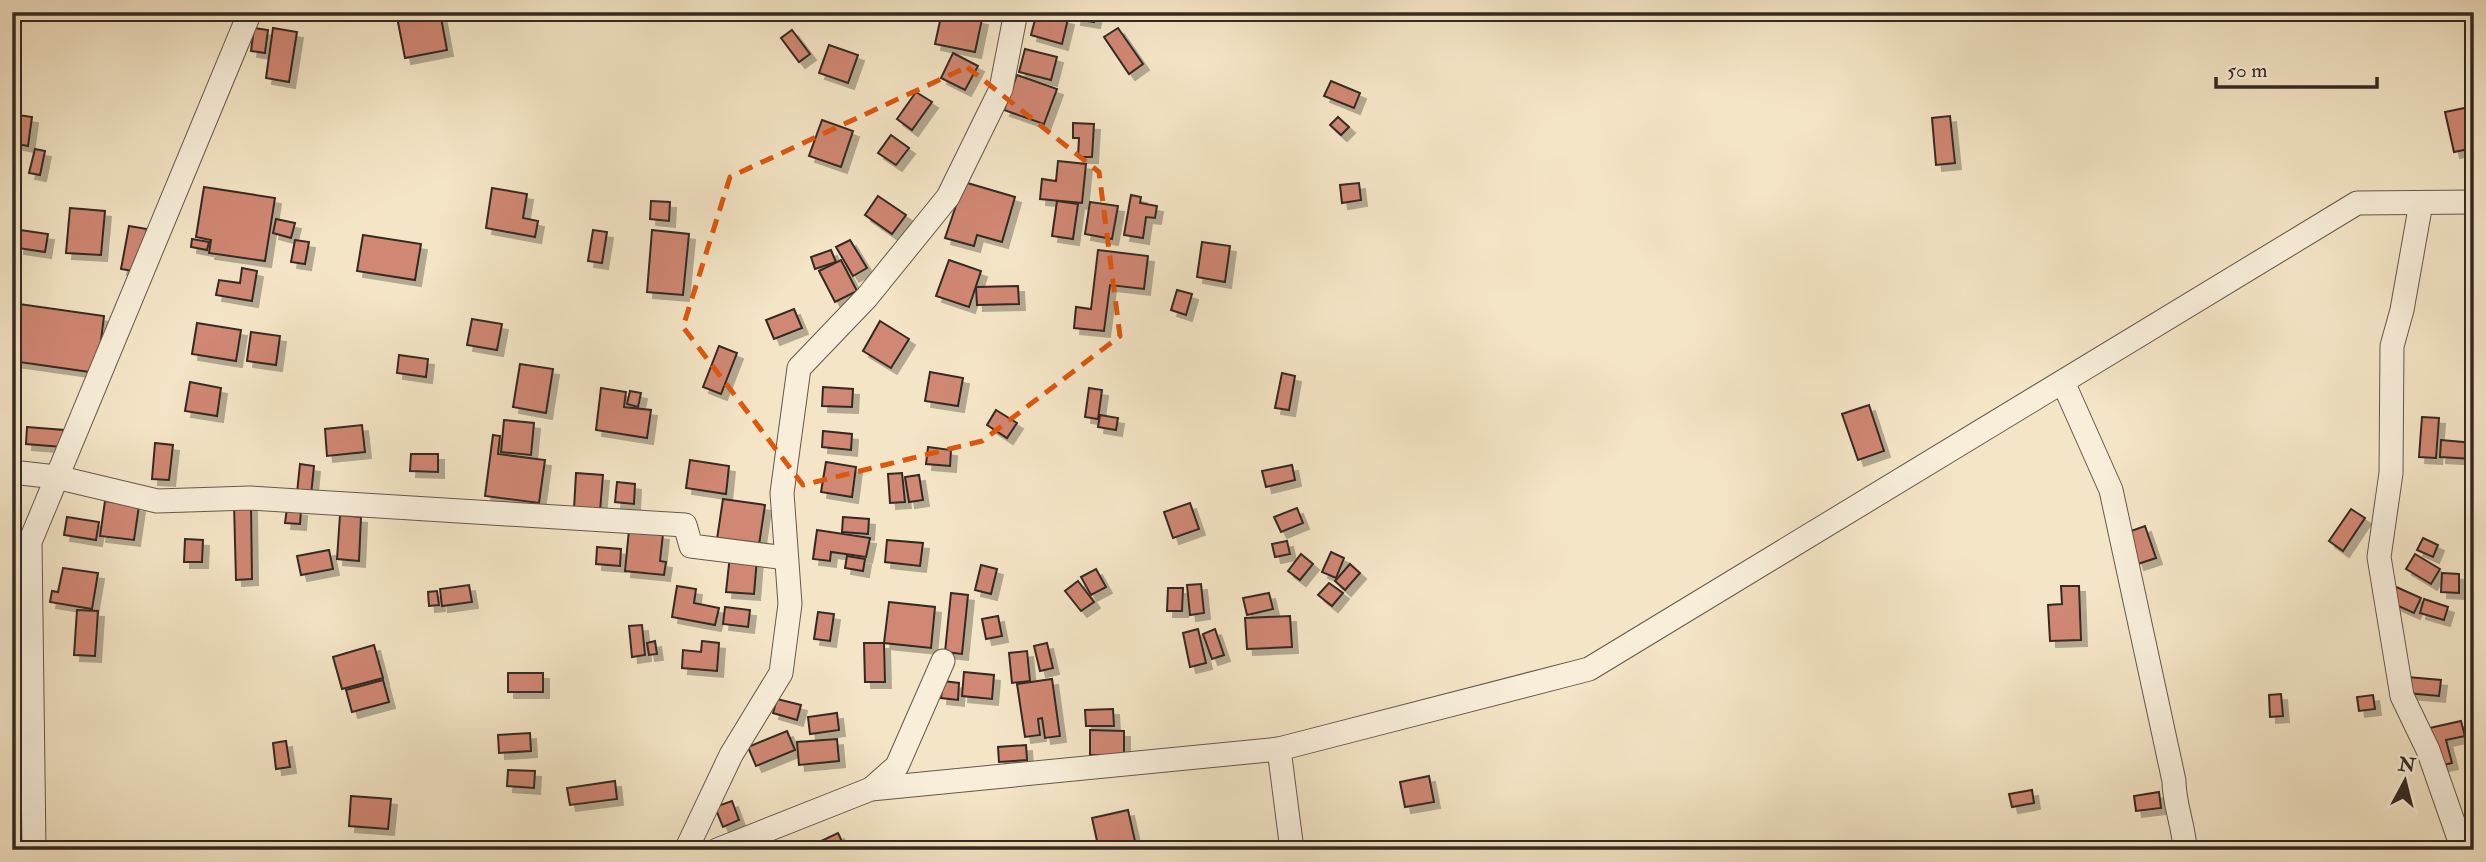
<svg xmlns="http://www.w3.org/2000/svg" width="2486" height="862" viewBox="0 0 2486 862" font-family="'IM FELL Double Pica',serif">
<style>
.building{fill:#d08773;stroke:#352921;stroke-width:2;filter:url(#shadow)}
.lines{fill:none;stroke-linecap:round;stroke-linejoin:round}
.minor-casing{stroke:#65584a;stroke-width:25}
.minor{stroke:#f8eeda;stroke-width:23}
.marked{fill:none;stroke:#df570d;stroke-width:5;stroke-dasharray:14 9;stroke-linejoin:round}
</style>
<defs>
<filter id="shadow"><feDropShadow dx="6" dy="6" stdDeviation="0" flood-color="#0004"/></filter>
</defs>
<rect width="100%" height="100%" fill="#f4e5c6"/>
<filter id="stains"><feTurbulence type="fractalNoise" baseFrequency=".00286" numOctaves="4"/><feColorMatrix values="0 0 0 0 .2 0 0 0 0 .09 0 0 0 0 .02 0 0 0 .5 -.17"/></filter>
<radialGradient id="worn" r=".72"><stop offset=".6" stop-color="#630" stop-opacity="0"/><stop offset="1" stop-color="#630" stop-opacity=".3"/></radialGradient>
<!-- building -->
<g class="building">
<path d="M396,12H440L447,50L405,58Z"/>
<path d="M942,12L982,19L975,52L935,44Z"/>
<path d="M1037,12L1068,19L1062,44L1031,35Z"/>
<path d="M1076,12H1096L1094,22L1075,19Z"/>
<path d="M254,28L268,30L265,53L251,51Z"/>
<path d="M273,28L297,32L289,82L266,78Z"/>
<path d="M1118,28L1143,64L1129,74L1104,37Z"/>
<path d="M792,30L810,54L799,62L781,38Z"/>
<path d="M829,45L858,55L848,83L819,73Z"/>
<path d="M1025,49L1057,57L1051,80L1019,72Z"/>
<path d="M953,53L978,66L965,90L941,78Z"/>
<path d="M1017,75L1057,89L1044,124L1004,110Z"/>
<path d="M1331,81L1360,93L1354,108L1324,96Z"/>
<path d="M916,92L932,102L912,130L897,119Z"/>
<path d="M2474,106V148L2454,152L2445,112Z"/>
<path d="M12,114L32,117L28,146L12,143Z"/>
<path d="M1950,116L1955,163L1936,165L1932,118Z"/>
<path d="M1338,117L1349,127L1341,135L1330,125Z"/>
<path d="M822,120L853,131L841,167L809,156Z"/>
<path d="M1073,123L1094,124L1092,157H1078L1079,138H1073Z"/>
<path d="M891,135L909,148L896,165L878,153Z"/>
<path d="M35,149L45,151L40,175L29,173Z"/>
<path d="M1058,161L1086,164L1082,203L1040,199L1042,179L1056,181Z"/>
<path d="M964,182L1015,197L1002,242L977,235L974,246L945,238Z"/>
<path d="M1359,183L1361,200L1342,203L1340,185Z"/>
<path d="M204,187L275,198L265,261L209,253L211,240L196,237Z"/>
<path d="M492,188L527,194L523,218L538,221L535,237L486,228Z"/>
<path d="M1131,195L1141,197L1140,203L1157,206L1155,218L1146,217L1143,238L1124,235Z"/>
<path d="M878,196L906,215L892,234L865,215Z"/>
<path d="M651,201L670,202L669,221L650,219Z"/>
<path d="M1057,201L1078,204L1073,239L1052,236Z"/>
<path d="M1090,202L1118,206L1112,239L1085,234Z"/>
<path d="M70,208L105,211L101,255L66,253Z"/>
<path d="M276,219L295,223L291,238L273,233Z"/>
<path d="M129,226L147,229L139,272L121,269Z"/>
<path d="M20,230L48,234L45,252L18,248Z"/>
<path d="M593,230L607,232L602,263L588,261Z"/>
<path d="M652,230L689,234L683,295L647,292Z"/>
<path d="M363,235L421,244L415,280L357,271Z"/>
<path d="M192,239L209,242L207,250L191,247Z"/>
<path d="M295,240L309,242L305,264L291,262Z"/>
<path d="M850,240L867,268L853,276L836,247Z"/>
<path d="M1202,242L1230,246L1225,282L1197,277Z"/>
<path d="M831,250L836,262L815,269L811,257Z"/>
<path d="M1098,250L1148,256L1144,289L1110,285L1104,331L1074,328L1076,307L1091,309Z"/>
<path d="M841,260L857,291L835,302L819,271Z"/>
<path d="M949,260L981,271L969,307L936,296Z"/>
<path d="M242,268L257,271L252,301L216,295L219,280L240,283Z"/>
<path d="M1018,286L1019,304L977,305L976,287Z"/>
<path d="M1177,290L1192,294L1186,315L1171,310Z"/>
<path d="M12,303L104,316L97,373L12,361Z"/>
<path d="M794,309L802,328L774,339L766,320Z"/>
<path d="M472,319L502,324L497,350L467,345Z"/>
<path d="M880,321L909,339L891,368L863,351Z"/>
<path d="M197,323L241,330L236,361L192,354Z"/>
<path d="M251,332L280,336L276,365L247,361Z"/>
<path d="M719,346L737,353L721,394L703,387Z"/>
<path d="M399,355L428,359L426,377L397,373Z"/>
<path d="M520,364L553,369L546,413L513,407Z"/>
<path d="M930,372L963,378L958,406L925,401Z"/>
<path d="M1282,373L1295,376L1289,410L1275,408Z"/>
<path d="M190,382L221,388L217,416L185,411Z"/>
<path d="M823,387L853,389L852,407L822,406Z"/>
<path d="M601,388L626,392L624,407L651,410L647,438L596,430Z"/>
<path d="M1089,388L1102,390L1098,419L1085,417Z"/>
<path d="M630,391L641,393L638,407L627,404Z"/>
<path d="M1869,405L1884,451L1858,460L1842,414Z"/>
<path d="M996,410L1017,423L1007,438L987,425Z"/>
<path d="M1100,415L1118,418L1116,430L1098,427Z"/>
<path d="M2422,417L2439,418L2436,458L2419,457Z"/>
<path d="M504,420L534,423L531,455L501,452Z"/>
<path d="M362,425L365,452L327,456L325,429Z"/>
<path d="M27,427L64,430L62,447L26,444Z"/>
<path d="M823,431L852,434L851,450L822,447Z"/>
<path d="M493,435L500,436L498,454L545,460L539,503L485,496Z"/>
<path d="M2441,440L2474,443L2473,459L2440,457Z"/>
<path d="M155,443L173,445L169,480L152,479Z"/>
<path d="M928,447L951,450L950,466L926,464Z"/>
<path d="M411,454H438V472L410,471Z"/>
<path d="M690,460L729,466L726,494L686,488Z"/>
<path d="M826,462L856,467L852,497L821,492Z"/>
<path d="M300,464L314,466L311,495L297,493Z"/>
<path d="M1292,465L1295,480L1266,487L1262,471Z"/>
<path d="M576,473L603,475L600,511L574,509Z"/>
<path d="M902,473L905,502L890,503L888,474Z"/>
<path d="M919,475L923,500L909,502L905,477Z"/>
<path d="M617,482L635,484L634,504L615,502Z"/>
<path d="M723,499L765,505L759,545L717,539Z"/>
<path d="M105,501L139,506L134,540L100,536Z"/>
<path d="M1190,503L1199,529L1173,538L1164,512Z"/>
<path d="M234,504H251L252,579L236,580Z"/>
<path d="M287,508L301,510L300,524L285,523Z"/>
<path d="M1297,508L1303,523L1281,532L1274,517Z"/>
<path d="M2351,509L2365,518L2343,551L2329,541Z"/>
<path d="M340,515L361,517L359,561L337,559Z"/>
<path d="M67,517L99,522L96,540L64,535Z"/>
<path d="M843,517L869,519L868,534L842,532Z"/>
<path d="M2145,526L2156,558L2138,564L2128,532Z"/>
<path d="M629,530L663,534L660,561L666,562L664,575L625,571Z"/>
<path d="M817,530L870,538L866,557L831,552L830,561L813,559Z"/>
<path d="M2423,538L2438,545L2433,557L2417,550Z"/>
<path d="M185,539L203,540L202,562H184Z"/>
<path d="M887,540L923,543L920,566L885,562Z"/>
<path d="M1287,541L1290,554L1275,557L1272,544Z"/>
<path d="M597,547L621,549L620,566L596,564Z"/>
<path d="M329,550L333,569L301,575L297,556Z"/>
<path d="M12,552L26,557L22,568L12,565Z"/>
<path d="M1331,552L1344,558L1336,578L1322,572Z"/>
<path d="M1301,554L1313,564L1300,580L1288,571Z"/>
<path d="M2415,554L2440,569L2431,584L2406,569Z"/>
<path d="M730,555L757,558L754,594L726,592Z"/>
<path d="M847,556L865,559L863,571L845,568Z"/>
<path d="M1350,564L1360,573L1345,590L1335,581Z"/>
<path d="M981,565L997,569L991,594L975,590Z"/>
<path d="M63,568L98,573L92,609L50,602L52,591L58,592Z"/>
<path d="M1096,569L1106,587L1091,595L1081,577Z"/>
<path d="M2442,573L2459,574V593L2441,592Z"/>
<path d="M1078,581L1094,602L1081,611L1065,591Z"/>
<path d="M1329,583L1343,593L1332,606L1318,595Z"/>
<path d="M1201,584L1204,613L1190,615L1187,585Z"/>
<path d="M469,585L472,602L442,606L440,589Z"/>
<path d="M677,586L696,589L694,603L719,608L715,625L672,617Z"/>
<path d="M2061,586H2079L2081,640L2050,641L2048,605L2062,604Z"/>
<path d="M2394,586L2421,598L2414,613L2387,601Z"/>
<path d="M1168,588H1183L1182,611H1167Z"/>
<path d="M437,591L439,605L429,606L428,592Z"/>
<path d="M951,593L968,595L962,654L945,652Z"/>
<path d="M1269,593L1273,609L1247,615L1243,598Z"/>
<path d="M2424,599L2448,607L2444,620L2420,613Z"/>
<path d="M889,602L935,607L931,648L884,643Z"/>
<path d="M725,607L750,610L748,627L723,624Z"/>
<path d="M77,610L98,611L95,656L74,655Z"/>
<path d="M818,612L834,614L830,641L814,639Z"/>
<path d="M998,616L1002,636L986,639L982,619Z"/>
<path d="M1290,616L1292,647L1247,649L1245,618Z"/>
<path d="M642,625L645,655L632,657L629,626Z"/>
<path d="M1198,629L1206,663L1190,667L1183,633Z"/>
<path d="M1215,629L1224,655L1212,659L1203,634Z"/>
<path d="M655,641L657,654L649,655L647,643Z"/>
<path d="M702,641L719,643L717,671L682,668L683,650L701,652Z"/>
<path d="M864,643H884L885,682H865Z"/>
<path d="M1047,643L1053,668L1040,671L1034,646Z"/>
<path d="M374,645L383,678L342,689L333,657Z"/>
<path d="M1027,651L1030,681L1012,683L1009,653Z"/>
<path d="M964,672L994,675L992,699L962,696Z"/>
<rect x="508" y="673" width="35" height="19"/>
<path d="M2407,677L2441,680L2439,696L2406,693Z"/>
<path d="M1052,679L1060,736L1045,738L1042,718L1038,719L1040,735L1025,737L1017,684Z"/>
<path d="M383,680L389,702L352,712L346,690Z"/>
<path d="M943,681L959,683L958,700L941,698Z"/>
<path d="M12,693L29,704L23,735L12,732Z"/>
<path d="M2281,694L2283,716L2270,717L2269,695Z"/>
<path d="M2373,695L2375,709L2359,711L2357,697Z"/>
<path d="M777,699L801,705L797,720L773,713Z"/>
<path d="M1113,709L1114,726H1086L1085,710Z"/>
<path d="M837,713L839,730L810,734L808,717Z"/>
<path d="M2461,721L2465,736L2446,740L2452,763L2435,767L2425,729Z"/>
<path d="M1090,730L1124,731V755H1090Z"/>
<path d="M787,731L795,750L756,766L748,747Z"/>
<path d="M530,733L531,751L499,753L498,735Z"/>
<path d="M837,739L839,761L799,765L797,742Z"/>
<path d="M286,741L290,767L276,769L273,743Z"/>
<path d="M1026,745L1027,760L999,762L998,747Z"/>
<path d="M508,770L535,771L534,788L507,786Z"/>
<path d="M1429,776L1434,802L1405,807L1400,782Z"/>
<path d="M615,781L617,799L570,805L567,788Z"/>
<path d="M2032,790L2034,803L2012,807L2009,794Z"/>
<path d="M2159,792L2161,808L2136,811L2134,796Z"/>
<path d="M351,796L391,799L388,829L349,826Z"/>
<path d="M732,801L739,820L723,827L715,807Z"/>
<path d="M1128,810L1137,850H1099L1092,818Z"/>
<path d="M838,833L846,850H802Z"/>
<path d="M351,841L394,843L393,850H351Z"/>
</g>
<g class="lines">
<defs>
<g id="minor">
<path d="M2421,203L2402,310L2392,346L2391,473L2379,557L2402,696L2428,750L2463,850"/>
<path d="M2063,382L2111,490L2174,781C2174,805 2184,825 2185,850"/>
<path d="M12,472L56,477L157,501L250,498L685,525L691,546L786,558"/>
<path d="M1279,749L1292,850"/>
<path d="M871,789L897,766L943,661"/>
<path d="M34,850L30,542L250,12"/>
<path d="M686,850L731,755L781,673L790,604L782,493L799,368L867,297L948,197L1001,89L1016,12"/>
<path d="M717,850L871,789L1279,749L1589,669L2357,203L2474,202"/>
</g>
</defs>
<!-- minor casing -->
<use href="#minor" class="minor-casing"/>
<!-- minor -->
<use href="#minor" class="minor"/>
</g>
<!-- marked area -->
<path class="marked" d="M967,67L1099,172L1120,336L982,441L803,485L683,327L730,177Z"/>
<!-- margin -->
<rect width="2486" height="862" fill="none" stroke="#f4e5c6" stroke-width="42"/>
<rect x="14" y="14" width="2458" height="834" fill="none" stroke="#352921" stroke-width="3.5"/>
<rect x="21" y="21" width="2444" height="820" fill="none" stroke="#352921" stroke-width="2"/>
<!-- north arrow -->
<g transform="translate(2405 781) rotate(7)" stroke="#f8eeda" stroke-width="5" paint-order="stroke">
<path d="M0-5L12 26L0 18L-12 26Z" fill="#352921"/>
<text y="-10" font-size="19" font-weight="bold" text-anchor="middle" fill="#352921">N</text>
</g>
<!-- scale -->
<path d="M2216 77v10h161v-10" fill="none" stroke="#352921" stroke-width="3.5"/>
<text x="2227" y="77" font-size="21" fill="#352921" stroke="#f8eeda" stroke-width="5" paint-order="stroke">50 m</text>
<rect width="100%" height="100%" filter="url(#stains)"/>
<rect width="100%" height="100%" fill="url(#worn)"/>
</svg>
